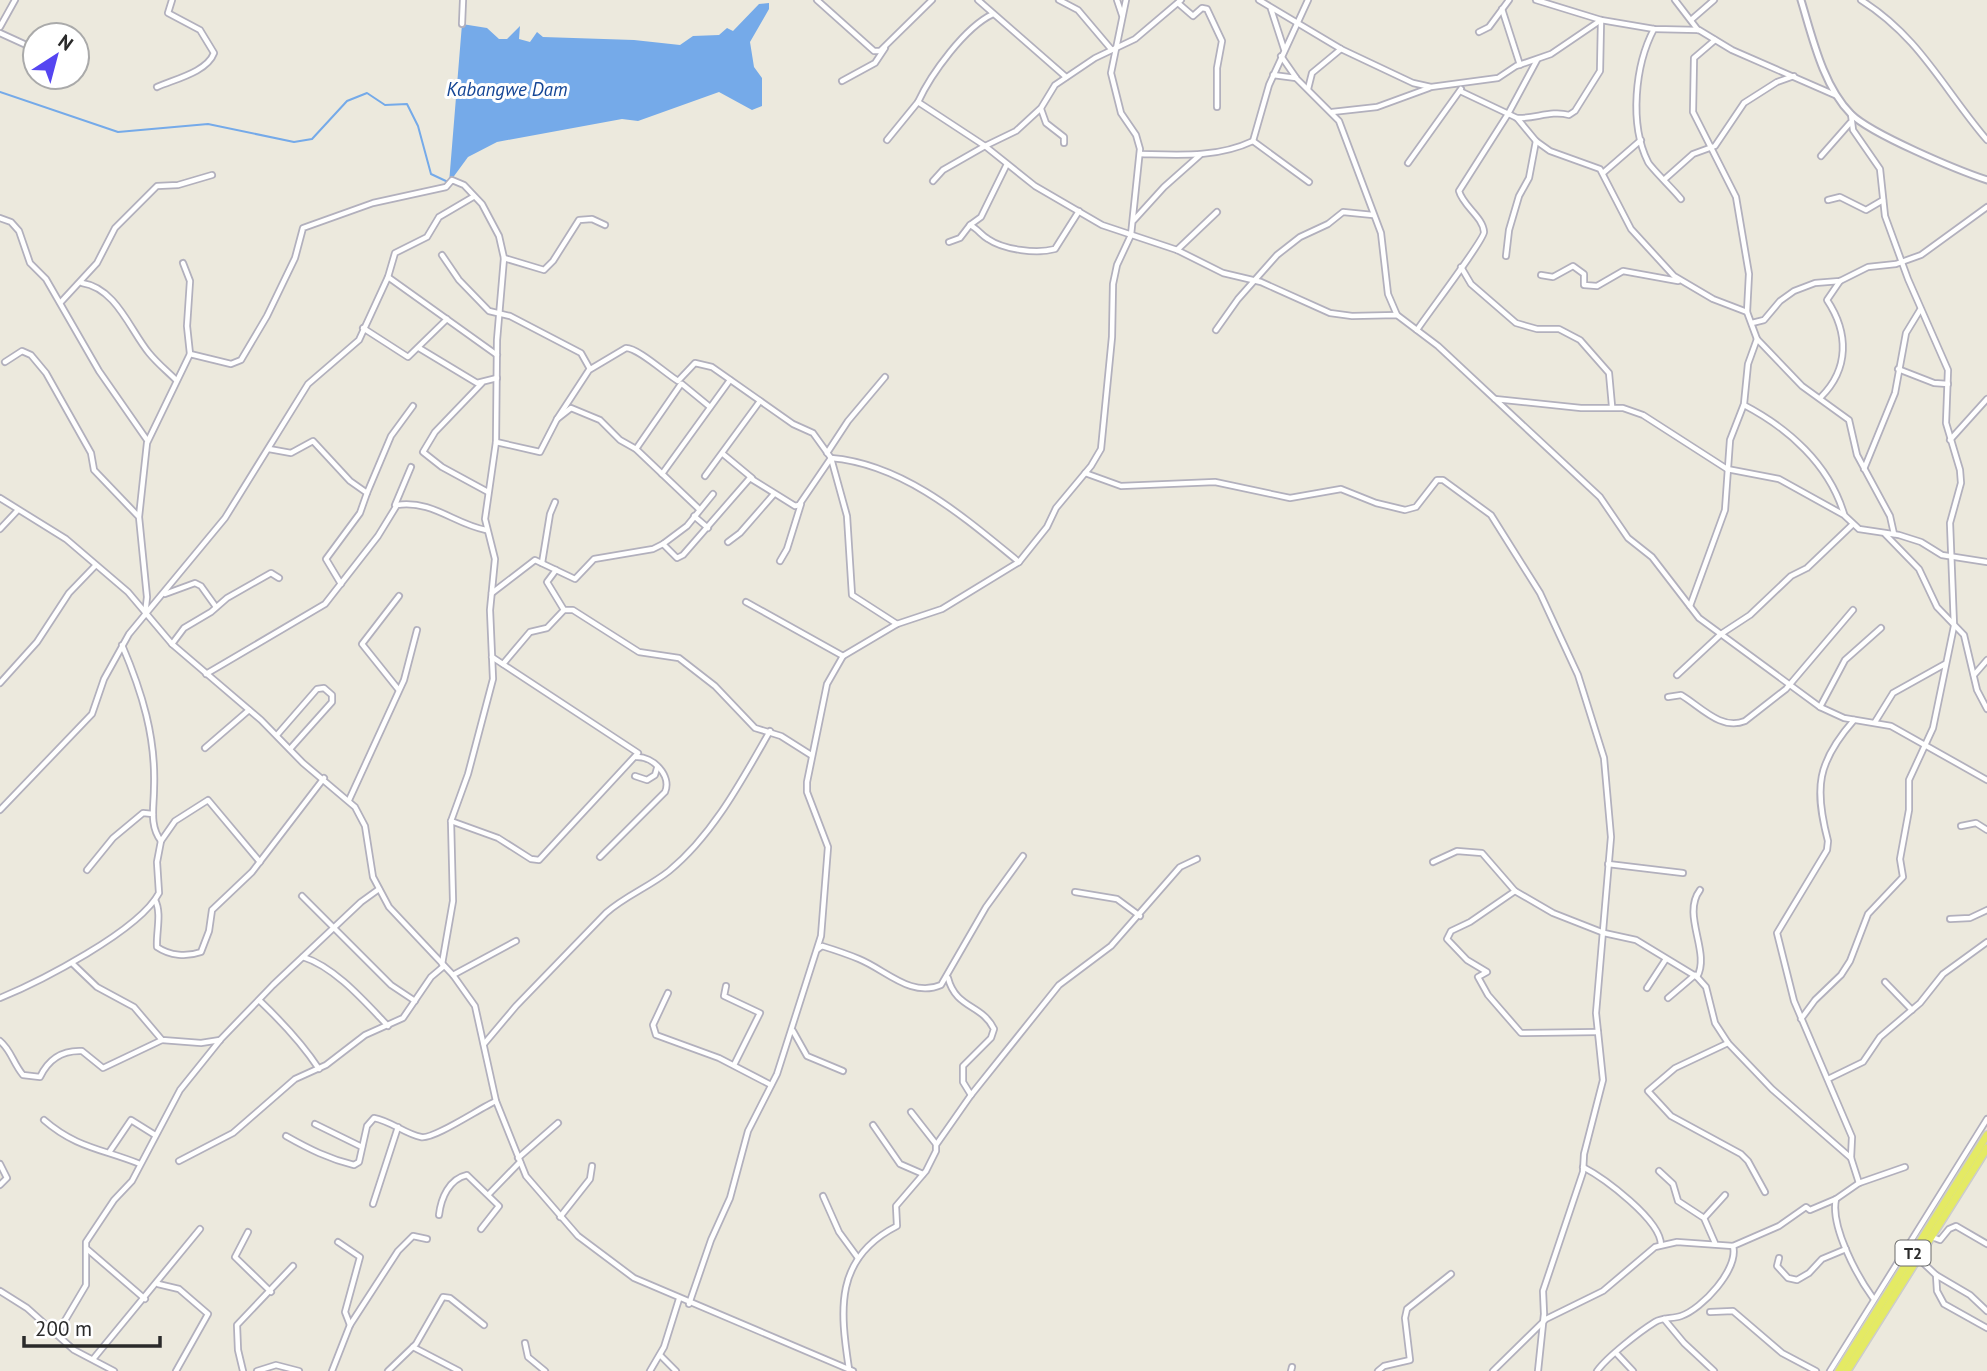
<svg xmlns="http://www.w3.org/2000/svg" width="1987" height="1371" viewBox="0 0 1987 1371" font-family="'PT Sans',sans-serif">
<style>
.water{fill:#75aae9}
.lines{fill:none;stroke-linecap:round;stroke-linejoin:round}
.stream{stroke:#75aae9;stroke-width:2}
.minor-casing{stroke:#b2b0bd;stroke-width:8}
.tertiary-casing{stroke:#b2b0bd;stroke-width:9}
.primary-casing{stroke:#ccc;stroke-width:10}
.minor{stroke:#fff;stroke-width:4.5}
.tertiary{stroke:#fff;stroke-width:5}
.primary{stroke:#e4ea64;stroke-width:7}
.labels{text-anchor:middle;stroke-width:6;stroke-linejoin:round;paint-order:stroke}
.shield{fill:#fff;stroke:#6a6a6a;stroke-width:2}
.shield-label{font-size:16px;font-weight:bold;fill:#2a2a2a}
.water-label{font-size:19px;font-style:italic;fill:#144595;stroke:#fff}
</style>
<rect width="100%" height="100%" fill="#ece9dd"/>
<!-- water -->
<path class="water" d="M769,3V9L750,42L754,67L762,78V106L752,110L719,92L638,121L622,119L497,142L468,157L449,183L462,24L487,28L499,39H507L520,26L519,39L530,42L537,32L543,37L634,40L680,45L693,36L719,35L727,28L733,31L759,4Z"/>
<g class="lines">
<!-- stream -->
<path class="stream" d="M0,92L118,132L208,124L294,142L312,139L347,101L367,93L385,105L407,104L418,126L431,174L448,182"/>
<defs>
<g id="minor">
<path d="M817,0L874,51H880L932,0"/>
<path d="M978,0L1066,77"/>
<path d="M1059,0L1078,10L1111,49"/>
<path d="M1117,0L1122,15"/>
<path d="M1181,0L1135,39L1095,58L1055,85L1041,108L1016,131L985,146L1035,186L1102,225L1177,250L1223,273L1261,282L1330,313L1352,316L1397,315L1438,346L1600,497L1628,538L1652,557L1699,618L1820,707L1844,718L1891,726L1987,780"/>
<path d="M1259,0L1341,49L1413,83L1431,87L1498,78L1516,66L1551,54L1601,20"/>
<path d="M1536,0L1601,20L1654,29L1699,30L1732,50L1835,95"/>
<path d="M1675,0L1698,30"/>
<path d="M1861,0C1920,37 1944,90 1987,140"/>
<path d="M1178,3L1193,16L1202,8L1207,9L1222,41L1217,68V107"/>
<path d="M1271,9L1284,49"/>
<path d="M1502,9L1520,65"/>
<path d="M1691,20L1714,0"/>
<path d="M462,24L463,0"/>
<path d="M0,27L15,0"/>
<path d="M1654,29C1635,65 1629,124 1648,162C1651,168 1674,190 1681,199"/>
<path d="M1479,32L1489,27L1509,0"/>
<path d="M0,33L35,49"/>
<path d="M1281,56L1297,79L1339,121L1381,233L1388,294L1397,315"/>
<path d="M1273,75L1296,78"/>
<path d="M842,81L875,63L885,48"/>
<path d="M157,87C175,79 207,72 214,53L200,30L168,13L172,0"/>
<path d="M1308,89L1312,73L1341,49"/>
<path d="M1460,91L1517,118L1536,141L1550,151L1600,169L1631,229L1674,276L1713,299L1747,312"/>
<path d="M1041,109L1046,123L1064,137V143"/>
<path d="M1332,112L1377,107L1429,88"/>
<path d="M1517,118C1535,119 1551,110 1569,115L1575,111L1600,71L1601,21"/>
<path d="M887,140L918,102"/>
<path d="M1253,141L1309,182"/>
<path d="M1140,154C1179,155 1217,158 1253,141L1269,85L1308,0"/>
<path d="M1821,156L1850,123"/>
<path d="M1408,163L1461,89"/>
<path d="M1007,164L981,217L970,225C978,229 981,235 988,239C1004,250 1037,254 1055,249L1079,211"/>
<path d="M1603,173L1641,140"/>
<path d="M1666,178L1693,154L1715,146L1744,103L1777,82L1794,76"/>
<path d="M933,181L943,170L985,146L918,102C931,74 965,27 993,14"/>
<path d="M1828,200L1840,197L1866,210L1883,200"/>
<path d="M0,218L11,222L19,231L30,263L46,279L99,371L147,440"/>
<path d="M1134,220L1164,187L1200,155"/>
<path d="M949,242L960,238L970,225"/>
<path d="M1177,250L1217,212"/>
<path d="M442,255L459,280L489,311L510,316L581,353L590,369"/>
<path d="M1506,256L1509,230L1519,196L1529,178L1536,141"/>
<path d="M504,258L544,270L553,261L579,220L592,219L605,225"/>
<path d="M183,263L190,281L187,326L190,354"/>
<path d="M1461,267L1471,284L1516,323L1537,329H1559L1580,340L1609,373L1612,406"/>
<path d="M1541,275L1553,277L1573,266L1584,274V285L1597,286L1623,271L1678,281"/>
<path d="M388,277L497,355"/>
<path d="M82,283C116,288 130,330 149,353C157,363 167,371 176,380"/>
<path d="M61,302L97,263L115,228L157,186L178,185L212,175"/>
<path d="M1752,323L1764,320L1780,301L1794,291L1815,283L1840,281L1868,267L1896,264L1921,255L1987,207"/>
<path d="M363,328L408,357L447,319"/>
<path d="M1216,330L1238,299L1277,255L1300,237L1328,224L1343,212L1373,215"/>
<path d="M1417,330C1426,316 1484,240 1484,232C1483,217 1463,206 1459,191L1508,114L1537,60"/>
<path d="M1757,339L1802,386L1849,420L1857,455L1890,516L1894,534"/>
<path d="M419,348L477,383L497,378"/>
<path d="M5,362L22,351L31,355L46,373L91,453L94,470L138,516"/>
<path d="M1898,369L1934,383L1948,384"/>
<path d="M482,383L435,432L423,452L442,467L488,492"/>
<path d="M682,384L710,407"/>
<path d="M1821,397C1849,369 1849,333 1827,300L1840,281"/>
<path d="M1495,399L1581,408H1623L1643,415L1727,469L1779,479L1844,515L1859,529L1899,535L1921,542L1942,555L1987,562"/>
<path d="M1744,405C1788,428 1829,464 1844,514"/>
<path d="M557,419L589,370L626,348C638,348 665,373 678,381L695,363L712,367L793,424L813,433L831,458L847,516L852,595L897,624"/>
<path d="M1950,440L1987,399"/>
<path d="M496,442L540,452L557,419L571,408L600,420L620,440L636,449L699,509"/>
<path d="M269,449L291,453L313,441L350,481L367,493L360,513L326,559L341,584"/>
<path d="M636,449L681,384"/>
<path d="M827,453L848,421L885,377"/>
<path d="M723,454L752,478"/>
<path d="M1864,469L1895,393L1906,333L1920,310"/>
<path d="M1085,473L1121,486L1215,482L1290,498L1341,489L1376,503L1405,510L1416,507L1437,480H1443L1491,515L1540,593L1578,675L1604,758L1611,837L1596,1013L1603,1080L1584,1154L1583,1172L1543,1291L1544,1314L1538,1371"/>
<path d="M662,474L730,380"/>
<path d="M705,476L760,401"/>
<path d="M367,493L391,436L413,406"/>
<path d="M0,498L66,539L128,592L172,644L261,720L303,763L355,807L365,826L373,877L389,907L453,975L475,1006L496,1101L526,1176L578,1236L634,1278L853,1371"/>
<path d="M395,505L411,467"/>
<path d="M694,516L708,528"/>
<path d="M0,529L17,511"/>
<path d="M1885,534L1919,569L1937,607L1964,635L1977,690L1987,709"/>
<path d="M728,542L740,533L774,494"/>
<path d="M663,544L677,558L683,555L750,478L795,506L799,505L831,458C904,464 965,518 1019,562"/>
<path d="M780,561L787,549L801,504"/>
<path d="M542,563L550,514L555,502"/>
<path d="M556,570L547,582L564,610"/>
<path d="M492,593L535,560L575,579L594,559L653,549L663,544L687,526L713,494"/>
<path d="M165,594L195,583L201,586L216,607"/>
<path d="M746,602L843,656"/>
<path d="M1690,606L1725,510L1730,440L1744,404L1748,364L1757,339L1747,312L1749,274L1736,197L1693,112L1694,58L1715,40"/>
<path d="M145,615L147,597L139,517L147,443L190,354L231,364L241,360L267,316L295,258L303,228L373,203L446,187L452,180L464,185L482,204L499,236L504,258L497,340L496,442L485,519L495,559L490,610L493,679L468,774L451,821L453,901L442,964"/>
<path d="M172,644L184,628L211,612L227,598L271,573L279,578"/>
<path d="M503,664L530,632L547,628L564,610H573L639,652L679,658L715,686L755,728L781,736L811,755"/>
<path d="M206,674L325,604L378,536L397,505C433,500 454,524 486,530"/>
<path d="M1677,675L1721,634L1750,615L1791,576L1807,568L1852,525"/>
<path d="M1974,675L1987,660"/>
<path d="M0,683L37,642L69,593L95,566"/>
<path d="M398,689L362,644L399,596"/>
<path d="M1668,697L1681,695C1700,706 1721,731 1745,721L1786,689L1853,610"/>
<path d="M1820,707L1845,660L1881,628"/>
<path d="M1854,720C1817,762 1814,788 1828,841L1827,850L1777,933L1794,1001L1852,1137L1851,1158L1859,1183"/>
<path d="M1875,722L1893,693L1945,664"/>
<path d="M277,735L317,689L324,688L332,695V702L290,749"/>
<path d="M205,748L249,710"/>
<path d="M635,776L647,780L655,775L657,768"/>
<path d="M349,800L404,680L417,630"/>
<path d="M0,810L92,714L104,679L129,634L225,518L308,384L359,340L388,277L395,253L427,237L439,217L473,197"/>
<path d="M451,821L498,838L531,859L539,860L638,753L492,657"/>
<path d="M1961,826L1976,823L1987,830"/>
<path d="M161,841L175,821L208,800L260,862"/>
<path d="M600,857L665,792C672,776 653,756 636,757"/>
<path d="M1433,862L1457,851L1482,853L1515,891"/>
<path d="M1608,864L1683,873"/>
<path d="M87,870L113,838L143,813L153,814"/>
<path d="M1075,892L1117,899L1140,916"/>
<path d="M302,896L391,985L415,1001"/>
<path d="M155,900C162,913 156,932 157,947C170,956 187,957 201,952L209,931L212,910L252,872L324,778"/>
<path d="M1950,919L1970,918L1987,910"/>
<path d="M818,949L822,946C835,950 847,954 859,959C886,970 911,998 941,985L986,907L1023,856"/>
<path d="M303,957C335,967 365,1002 388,1026"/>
<path d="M73,964L97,987L134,1007L162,1040L201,1043L220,1040"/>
<path d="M453,975L516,941"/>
<path d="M1697,977C1711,952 1681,915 1700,890"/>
<path d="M948,978C956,1009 982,1004 994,1029L991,1038L963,1066V1082L971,1095"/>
<path d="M1885,982L1912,1010"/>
<path d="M726,986L724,996L760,1013L734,1065"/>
<path d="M1647,988L1666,959"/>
<path d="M668,993L653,1025L656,1035L719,1058L771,1085"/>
<path d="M0,998C39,982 139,931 159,893L157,862L161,841C149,825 154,807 154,788C156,737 142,692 122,645"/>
<path d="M1668,998L1695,975"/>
<path d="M260,1001C282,1022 302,1043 319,1069"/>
<path d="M1801,1019L1815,1000L1841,975L1850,961L1868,914L1903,877L1900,859L1909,810V780L1933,728L1954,626L1950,523L1961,483L1960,470L1946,423L1948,370L1908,279L1885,216L1880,169L1853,130L1851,114"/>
<path d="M793,1031L807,1056L843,1071"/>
<path d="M1598,1032L1521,1033L1488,995L1478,977L1487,972L1467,960L1447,939L1451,931L1470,922L1515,891L1553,913L1604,933L1636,940L1697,977L1706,987L1715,1023L1728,1043L1772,1089L1851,1158"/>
<path d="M0,1041C11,1050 13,1063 23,1075L40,1077C48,1060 61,1050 82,1051L103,1068L162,1040"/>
<path d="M1728,1043L1675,1068L1648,1091L1671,1116L1741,1154L1748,1161L1765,1192"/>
<path d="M484,1044L516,1006L606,913C625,896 649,887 669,871C713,835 742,780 770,731"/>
<path d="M1828,1079L1863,1062L1880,1037L1920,1003L1943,974L1987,942"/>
<path d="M911,1112L936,1144"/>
<path d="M44,1120C76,1148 103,1149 140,1164"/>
<path d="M315,1124L362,1147"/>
<path d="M873,1125L900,1164L923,1174"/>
<path d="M286,1136C309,1149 329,1159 354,1165L359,1162L367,1126L374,1118C391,1121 405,1134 421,1137C433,1140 480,1108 496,1101"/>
<path d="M110,1151L131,1120L155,1135"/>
<path d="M518,1158L558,1123"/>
<path d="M179,1161L233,1133L295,1079L326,1065L365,1035L403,1018L431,977L444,966"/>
<path d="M0,1164L7,1178L0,1185"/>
<path d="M1583,1167C1604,1178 1661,1220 1661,1245"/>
<path d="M1659,1171L1673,1184L1678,1201L1704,1218L1715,1243"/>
<path d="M489,1194L520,1162"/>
<path d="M823,1196L839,1232L858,1258"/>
<path d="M1836,1199C1830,1226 1857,1276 1873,1298"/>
<path d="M373,1204L398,1127"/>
<path d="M439,1215C441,1198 449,1179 467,1175L499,1206L481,1229"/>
<path d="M560,1217L590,1179L592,1166"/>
<path d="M1705,1217L1725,1195"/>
<path d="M248,1232L235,1257L271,1292"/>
<path d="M1932,1237L1940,1240L1949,1229L1956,1226L1987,1244"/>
<path d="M338,1242L360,1257L345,1312L350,1325"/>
<path d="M87,1249L145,1299"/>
<path d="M1779,1258L1777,1266L1788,1278L1797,1280L1809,1273L1822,1259L1846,1249"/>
<path d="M1919,1259L1936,1275L1937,1291L1944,1304L1987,1328"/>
<path d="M1936,1275L1970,1295L1987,1311"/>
<path d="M158,1284L179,1289L208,1314L176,1371"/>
<path d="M0,1291L27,1308L74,1350L114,1371"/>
<path d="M689,1304L711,1240L730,1198L748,1131L777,1074L821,936L828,847L807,792V782L827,684L843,656L897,624L942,609L1019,562L1047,527L1056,508L1091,466L1101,449L1112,337L1113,284L1117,265L1131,235L1140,149L1136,135L1121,113L1111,73L1126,0"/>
<path d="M1710,1312L1733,1311L1782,1353L1816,1371"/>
<path d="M1664,1319L1684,1343L1714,1371"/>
<path d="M57,1334L86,1285V1242L114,1200L132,1181L180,1090L221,1039L273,985L361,902L379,889"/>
<path d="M525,1343L528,1357L545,1371"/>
<path d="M413,1347L459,1371"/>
<path d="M1617,1354L1633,1371"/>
<path d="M660,1355L676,1371"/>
<path d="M94,1358L200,1229"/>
<path d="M849,1369C840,1310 834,1258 897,1226L896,1206L926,1171L936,1151V1145L971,1095L1059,985L1111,946L1180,867L1197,859"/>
<path d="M243,1371L238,1350L237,1325L293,1266"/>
<path d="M257,1371L276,1365L299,1371"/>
<path d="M332,1371L350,1325L398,1251L413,1236L427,1239"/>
<path d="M388,1371L416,1344L443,1297L450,1298L484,1325"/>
<path d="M650,1371L664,1347L679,1299"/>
<path d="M1291,1371L1292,1367"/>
<path d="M1378,1371L1384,1366L1410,1360L1405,1318L1407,1309L1451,1274"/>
<path d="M1493,1371L1546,1319L1603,1291L1655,1247L1677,1242L1733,1246L1779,1226L1806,1207L1810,1210L1836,1199L1859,1183L1905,1167"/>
<path d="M1597,1371C1607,1357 1639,1332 1655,1322C1663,1317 1672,1319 1681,1316C1702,1309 1739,1269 1733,1246"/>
<path d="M1830,1371L1987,1119"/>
</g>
<path id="tertiary" d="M1801,0C1812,36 1823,86 1851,114C1871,134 1957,170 1987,180"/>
<g id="primary">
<path d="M1839,1371L1987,1135"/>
<path d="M1847,1371L1987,1148"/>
</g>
</defs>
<!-- minor casing -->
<use href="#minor" class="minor-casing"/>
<!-- tertiary casing -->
<use href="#tertiary" class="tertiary-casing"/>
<!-- primary casing -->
<use href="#primary" class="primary-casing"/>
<!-- minor -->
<use href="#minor" class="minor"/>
<!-- tertiary -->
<use href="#tertiary" class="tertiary"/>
<!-- primary -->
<use href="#primary" class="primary"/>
</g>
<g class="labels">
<!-- shield labels -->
<rect class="shield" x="1895.5" y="1240.5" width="35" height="25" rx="5"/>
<g class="shield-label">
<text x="1913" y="1259">T2</text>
</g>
<!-- water labels -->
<g class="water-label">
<text x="507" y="96">Kabangwe Dam</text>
</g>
</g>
<!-- north arrow -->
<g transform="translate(56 56) rotate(36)"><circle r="33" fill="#ffffff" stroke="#aaaaaa" stroke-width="2"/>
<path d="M0-5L12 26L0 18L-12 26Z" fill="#5545f1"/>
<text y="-10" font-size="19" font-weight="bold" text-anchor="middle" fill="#2a2a2a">N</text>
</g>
<!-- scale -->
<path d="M24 1336v10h136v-10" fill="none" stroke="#2a2a2a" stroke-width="3.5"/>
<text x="35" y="1336" font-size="21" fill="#2a2a2a" stroke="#ffffff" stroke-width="5" paint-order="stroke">200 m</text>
</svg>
